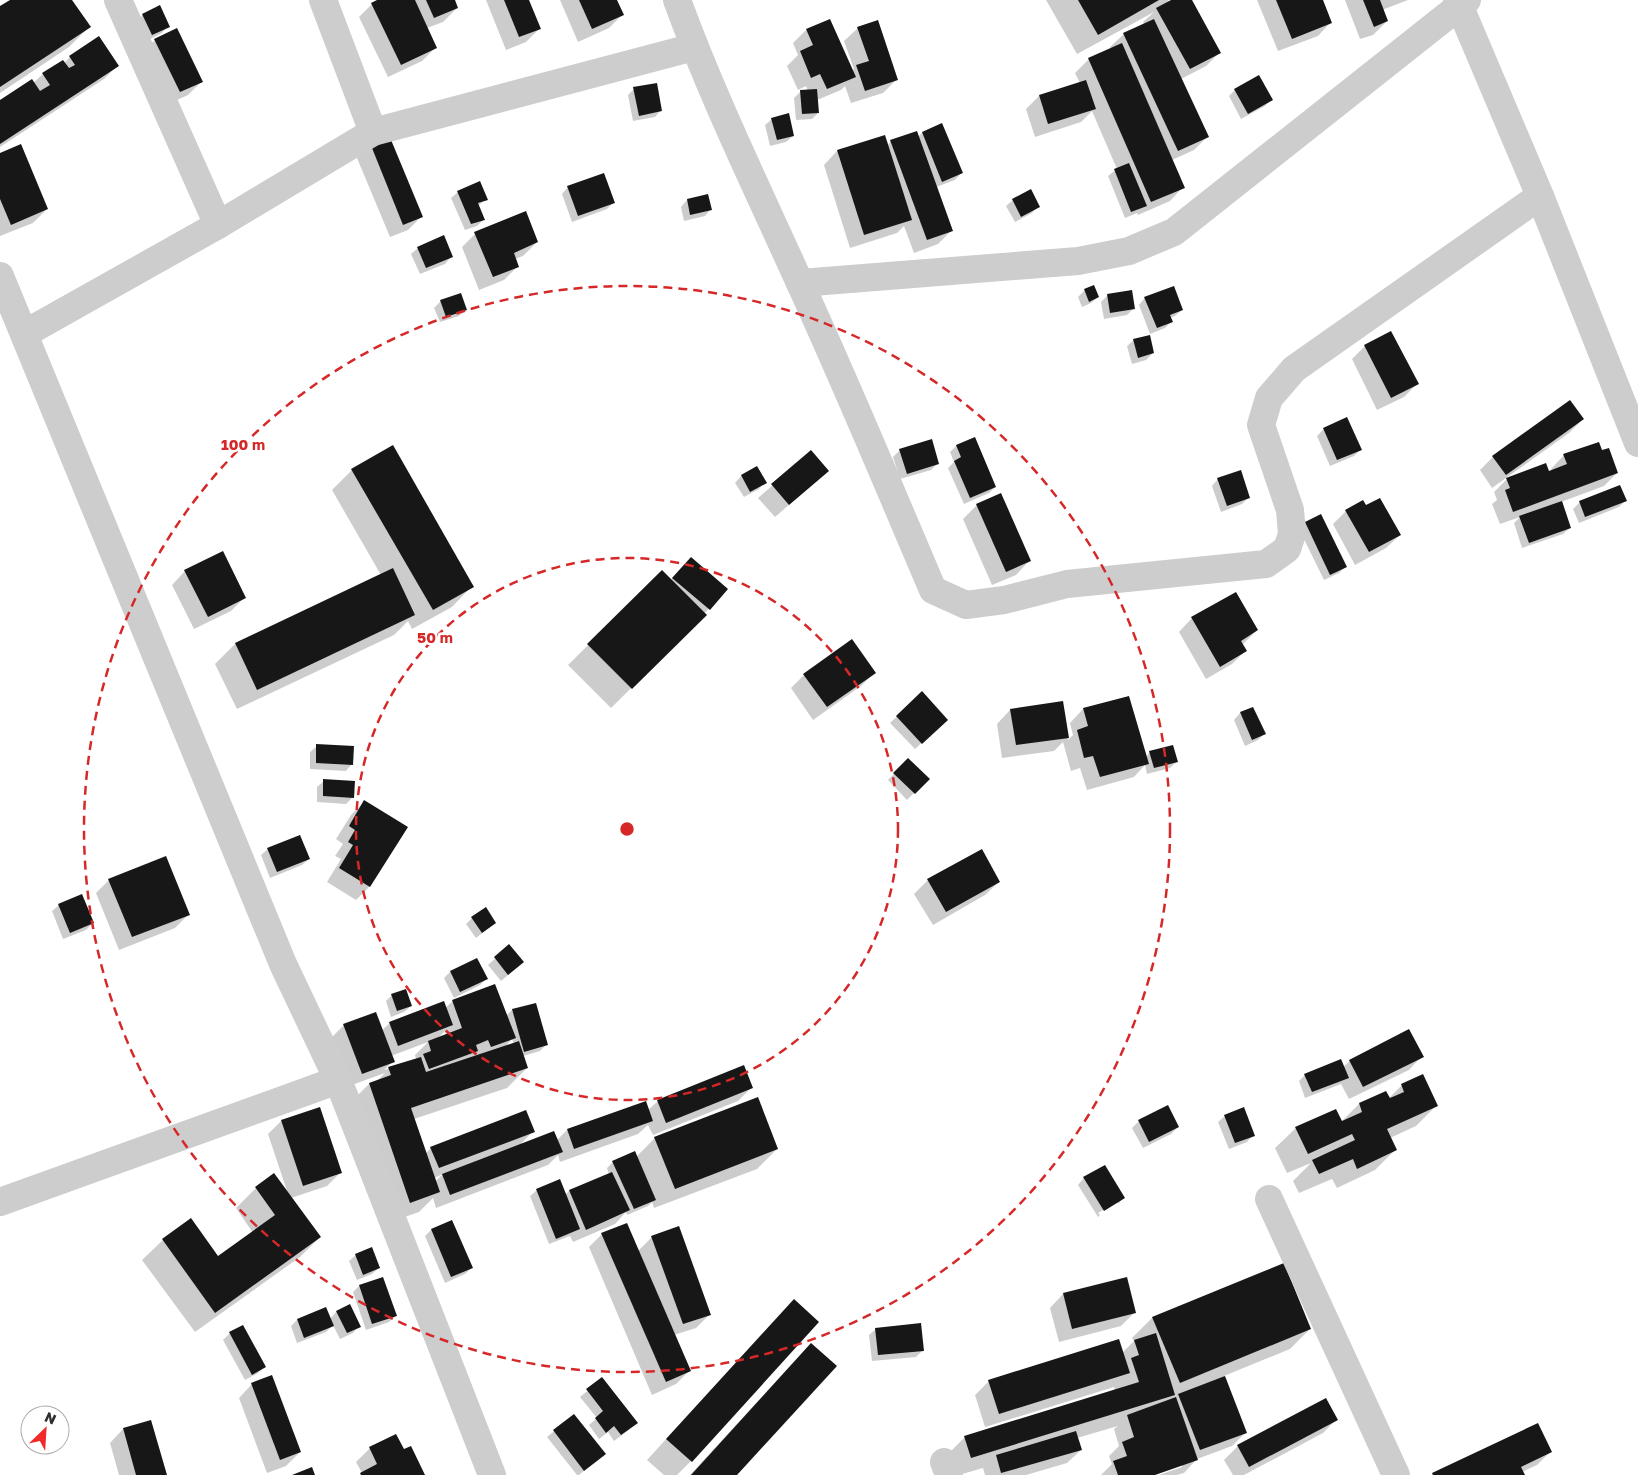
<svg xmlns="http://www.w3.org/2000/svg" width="1638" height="1475" viewBox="0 0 1638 1475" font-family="'Golos Text',sans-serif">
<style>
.shadow{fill:#0003;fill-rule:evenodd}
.building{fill:#171717}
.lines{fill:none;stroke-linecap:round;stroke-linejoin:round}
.street{stroke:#cdcdcd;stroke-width:28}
.ring{fill:none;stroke:#d62828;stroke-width:2.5;stroke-dasharray:9 6}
.centre{fill:#d62828;stroke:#fff;stroke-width:2.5}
.ring-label{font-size:15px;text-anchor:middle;font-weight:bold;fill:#d62828;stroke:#fff;stroke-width:5;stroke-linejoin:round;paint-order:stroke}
</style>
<rect width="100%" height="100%" fill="#fff"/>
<!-- shadow -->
<g class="shadow">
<path d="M12,0H71L89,27L69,47L0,93V8Z"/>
<path d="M380,0H454L457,8L443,22L427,28L436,47L422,61L388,77L359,17L372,4Z"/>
<path d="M486,0H528L539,29L526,42L506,50Z"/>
<path d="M560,0H615L622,15L609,28L578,42Z"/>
<path d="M1046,0H1169L1166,3L1173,0H1190L1219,53L1206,66L1181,79L1208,136L1194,150L1172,160L1183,187L1170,201L1138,215L1137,213L1125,218L1108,176L1117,169L1092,111L1081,122L1035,137L1026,109L1039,96L1080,83L1075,73L1089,59L1111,49L1110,47L1124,34L1144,24L1143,22L1154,12L1077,54Z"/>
<path d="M1257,0H1322L1331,22L1318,36L1278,51Z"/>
<path d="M1345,0H1408L1382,10L1387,21L1373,35L1360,39Z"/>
<path d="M143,15L168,26L162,33L146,41L136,21Z"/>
<path d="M858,28L896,80L883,93L851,103L845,86L841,90L817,100L818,113L812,119L796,120L794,98L801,91H808L806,86L798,90L787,66L798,55L793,43L806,30L852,71L854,69L844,41Z"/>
<path d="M155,40L202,81L188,95L166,105L141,53Z"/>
<path d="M70,57L118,65L104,79L0,147V102L33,83L43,74L62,61L64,63Z"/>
<path d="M634,89L661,110L655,117L633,121L628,95Z"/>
<path d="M1235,90L1271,100L1265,106L1241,119L1229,96Z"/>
<path d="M772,119L793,136L786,142L770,146L765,125Z"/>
<path d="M941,125L961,173L955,180L936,187L952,230L938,244L914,253L904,226L897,233L850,248L824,165L837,151L884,137L887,146L891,141L918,137L922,133Z"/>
<path d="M371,144L422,216L408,230L390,237L357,158Z"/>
<path d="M0,154L47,209L33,223L0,236Z"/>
<path d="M568,187L614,202L607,209L572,222L562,194Z"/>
<path d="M458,192L486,199L478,206L484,219L477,226L465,230L451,198Z"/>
<path d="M687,200L711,209L705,216L684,221L681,207Z"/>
<path d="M1013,200L1038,206L1032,213L1015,222L1006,206Z"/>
<path d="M475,234L537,242L523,256L515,259L518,266L504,280L479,290L462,247Z"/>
<path d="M418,248L451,257L445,264L420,274L411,254Z"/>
<path d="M1085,290L1098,297L1091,303L1082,307L1078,297Z"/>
<path d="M1108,295L1133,309L1127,315L1104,319L1101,302Z"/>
<path d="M1145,298L1182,310L1175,316L1170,318L1172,321L1165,328L1150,334L1139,305Z"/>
<path d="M441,301L466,310L459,316L440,322L434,308Z"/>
<path d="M1134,340L1153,353L1146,360L1132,364L1127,346Z"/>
<path d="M1365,346L1417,384L1404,397L1377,410L1352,359Z"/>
<path d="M1583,419L1569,433L1492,488L1480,470L1493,457Z"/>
<path d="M1324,429L1360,450L1354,456L1330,466L1317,436Z"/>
<path d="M975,438L995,487L989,493L964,504L948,468L954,462L950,452L956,446Z"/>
<path d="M931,441L938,463L931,470L900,479L893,457L899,451Z"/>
<path d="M1601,451L1617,473L1604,486L1561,502L1570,528L1563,534L1522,548L1514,523L1520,517L1500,524L1492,504L1497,500L1494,492L1507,479L1552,472L1551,469L1564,455Z"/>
<path d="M811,452L828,471L775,517L758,498Z"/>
<path d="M756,468L765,482L759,489L744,497L735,483L741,476Z"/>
<path d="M352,470L472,586L452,607L412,629L408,621L394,635L237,709L215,664L235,644L381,575L332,490Z"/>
<path d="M1218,479L1249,497L1242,504L1221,512L1212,486Z"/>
<path d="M1625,501L1619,507L1579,523L1573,509L1580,502Z"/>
<path d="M977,505L1029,561L1016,575L992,585L963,519Z"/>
<path d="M1366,507L1400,535L1386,548L1355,565L1333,524L1346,511Z"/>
<path d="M1306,523L1345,567L1339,573L1324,580L1299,529Z"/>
<path d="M684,565L726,589L704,614L705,615L611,708L568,665L662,572L671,580Z"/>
<path d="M185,571L245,597L231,611L194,629L172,585Z"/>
<path d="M1192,618L1257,630L1242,645L1245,651L1232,664L1206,679L1179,632Z"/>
<path d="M874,673L861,686L813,720L791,688L804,675Z"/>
<path d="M922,693L946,720L915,749L890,723Z"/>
<path d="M1062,703L1068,740L1073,735L1070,723L1083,709L1146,757L1150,752L1176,762L1170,768L1147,774L1145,765L1134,777L1087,790L1080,768L1071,771L1063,742L1054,751L1002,758L997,724L1010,710Z"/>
<path d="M1252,708L1264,734L1258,740L1245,746L1234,720L1240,713Z"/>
<path d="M317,746L352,764L346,771L310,769V752Z"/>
<path d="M908,760L928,779L907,800L888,780Z"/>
<path d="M324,781L353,797L346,804L317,802V787Z"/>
<path d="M364,802L369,887L356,900L327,882L341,859L335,856L343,844L336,839L351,815Z"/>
<path d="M268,849L309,859L302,865L270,878L261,855Z"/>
<path d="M981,850L999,882L985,895L933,925L914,894L928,880Z"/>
<path d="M109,880L189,914L175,928L119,950L96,893Z"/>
<path d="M59,905L93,923L86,930L63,939L52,911Z"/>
<path d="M472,918L495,923L476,938L466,924Z"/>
<path d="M509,946L516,968L501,981L488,965Z"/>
<path d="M476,959L486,979L480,985L454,998L444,978L450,972Z"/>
<path d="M392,995L411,1006L404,1012L391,1017L386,1001Z"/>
<path d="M453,1001L506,1016L512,1010L546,1045L540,1051L523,1056L527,1068L507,1088L414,1119L426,1153L431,1148L533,1131L519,1146L557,1140L567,1130L648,1110L658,1101L751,1088L738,1101L653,1135L648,1125L638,1134L560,1162L558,1155L548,1165L436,1208L433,1198L419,1212L390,1222L349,1104L369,1084L376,1082L385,1073L349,1086L330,1039L344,1025L381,1031L390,1023L445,1008ZM445,1031L446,1035L438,1038ZM512,1039L514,1044L505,1047ZM428,1042L415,1055L416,1059L384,1070L393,1061L391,1056ZM443,1174L435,1182L434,1178Z"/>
<path d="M1422,1056L1409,1070L1349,1099L1341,1084L1305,1098L1299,1081L1305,1075L1343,1067L1350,1061Z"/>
<path d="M1422,1076L1436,1106L1416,1126L1390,1138L1395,1150L1375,1170L1337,1188L1332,1179L1299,1193L1293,1181L1311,1163L1287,1173L1275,1148L1296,1128L1341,1122L1359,1104L1388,1099L1402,1085Z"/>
<path d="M1225,1116L1253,1135L1247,1142L1229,1149L1218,1122Z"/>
<path d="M281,1121L341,1172L327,1186L291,1198L320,1237L300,1257L195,1332L142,1260L163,1240L190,1220L218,1258L253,1233L236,1208L256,1188L287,1191L268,1134Z"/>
<path d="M1139,1121L1178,1127L1171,1134L1143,1148L1132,1128Z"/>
<path d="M655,1138L777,1149L757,1169L654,1208L652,1202L648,1206L627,1215L626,1212L615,1224L573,1242L570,1236L549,1244L530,1196L537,1190L565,1195L569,1191L609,1174L607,1168L613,1162L636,1157Z"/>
<path d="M1084,1178L1123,1198L1118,1204V1201L1098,1213L1100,1215L1098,1217L1078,1185Z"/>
<path d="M452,1221L471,1268L465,1274L445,1283L425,1236L431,1230Z"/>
<path d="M602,1234L638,1251L652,1237L709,1315L696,1328L674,1335L689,1371L676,1384L652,1395L589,1247Z"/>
<path d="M356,1255L379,1268L372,1274L357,1280L349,1261Z"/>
<path d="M359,1286L395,1316L389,1322L366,1330L353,1292Z"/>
<path d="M1063,1294L1135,1312L1121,1326L1059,1342L1050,1308Z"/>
<path d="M350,1306L359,1326L353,1333L340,1339L333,1325L326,1332L297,1343L291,1326L297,1320L330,1319L336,1312Z"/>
<path d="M1152,1318L1310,1329L1290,1349L1224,1376L1246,1432L1232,1446L1197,1459L1184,1473L1177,1475H1159L1182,1467V1464L1151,1475H1101L1112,1464L1109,1456L1119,1446L1114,1429L1118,1426L1077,1438L1081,1450L1067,1463L1026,1475H985L983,1468L959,1475L944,1458L965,1437L1115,1391L1114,1387L985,1427L975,1395L989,1381L1122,1353L1134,1341L1132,1338Z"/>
<path d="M774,1321L691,1461L677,1475H664L647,1460Z"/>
<path d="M876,1329L923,1350L916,1357L872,1361L869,1335Z"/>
<path d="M230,1333L265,1366L258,1373L245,1380L223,1340Z"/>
<path d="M811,1345L735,1475H690L791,1365Z"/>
<path d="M602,1379L630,1429L614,1441L608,1432L599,1439L589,1425L597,1418L580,1397Z"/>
<path d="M252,1384L300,1452L286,1466L267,1473L239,1398Z"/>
<path d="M574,1415L604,1454L579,1475H577L547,1437Z"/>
<path d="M1336,1420L1323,1433L1244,1475H1233L1224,1460L1238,1446Z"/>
<path d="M1538,1425L1550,1452L1537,1465L1522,1472L1524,1475H1431Z"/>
<path d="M123,1429L165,1475H119L110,1443Z"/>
<path d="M370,1448L403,1451L424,1475H360L362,1473L356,1462Z"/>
</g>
<!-- building -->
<g class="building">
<path d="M10,0H72L91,27L0,87V6Z"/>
<path d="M377,0H415L437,48L401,65L371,3Z"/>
<path d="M426,0H455L458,8L434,18Z"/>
<path d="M504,0H529L541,29L519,37Z"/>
<path d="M579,0H617L624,15L592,29Z"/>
<path d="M1078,0H1159L1098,35Z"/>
<path d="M1171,0H1192L1221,53L1190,69L1156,8Z"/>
<path d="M1276,0H1323L1332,23L1292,39Z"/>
<path d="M1363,0H1380L1388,21L1374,27Z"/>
<path d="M160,5L170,27L152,35L142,14Z"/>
<path d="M830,19L856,77L827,89L820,74L811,78L800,51L813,45L806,29Z"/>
<path d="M1154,19L1209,137L1178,151L1123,33Z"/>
<path d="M878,20L898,80L865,91L856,65L869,61L857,27Z"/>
<path d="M177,28L203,82L180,92L154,39Z"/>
<path d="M99,36L119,66L0,144V100L32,79L40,91L50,85L42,73L63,60L69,68L75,65L69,56Z"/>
<path d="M1122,43L1185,188L1151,202L1088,58Z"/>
<path d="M1259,75L1273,100L1248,114L1234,89Z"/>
<path d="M1086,80L1096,109L1048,124L1039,95Z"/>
<path d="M657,83L662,111L639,116L633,87Z"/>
<path d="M817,89L819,113L802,114L800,90Z"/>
<path d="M789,113L794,136L777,140L771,118Z"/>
<path d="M942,123L963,173L942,182L922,132Z"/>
<path d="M917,131L953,231L927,240L890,140Z"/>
<path d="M389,135L423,217L403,225L370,143Z"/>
<path d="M885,135L912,220L864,235L837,150Z"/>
<path d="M21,144L48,209L11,225L0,199V153Z"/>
<path d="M1129,163L1147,206L1131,212L1114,169Z"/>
<path d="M604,173L615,203L578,216L567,186Z"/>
<path d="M480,181L488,200L478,203L485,220L471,224L457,191Z"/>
<path d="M1031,189L1040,207L1021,217L1012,199Z"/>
<path d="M708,194L712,210L690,215L687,199Z"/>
<path d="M526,211L538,242L514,253L519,267L493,277L474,232Z"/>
<path d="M444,235L453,257L426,268L417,247Z"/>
<path d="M1094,285L1099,297L1089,302L1084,289Z"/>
<path d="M1174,286L1183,310L1170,315L1173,322L1157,328L1144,297Z"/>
<path d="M1132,290L1135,309L1110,313L1107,294Z"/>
<path d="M461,293L467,310L446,317L440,300Z"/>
<path d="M1391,331L1419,384L1391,398L1364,345Z"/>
<path d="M1150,335L1154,353L1138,358L1133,339Z"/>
<path d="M1570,400L1584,419L1506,475L1492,456Z"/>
<path d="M1347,417L1362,450L1337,460L1323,428Z"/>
<path d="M975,437L996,487L970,498L954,461L961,457L956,445Z"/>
<path d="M932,439L939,464L907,474L899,449Z"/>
<path d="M1599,442L1602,450L1609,448L1618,473L1513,512L1505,490L1510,488L1506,478L1546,463L1549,471L1567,464L1563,454Z"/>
<path d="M393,445L474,587L433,610L351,469Z"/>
<path d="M811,450L829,471L789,505L771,484Z"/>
<path d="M757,466L767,483L750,492L741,475Z"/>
<path d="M1241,470L1250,498L1227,506L1217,478Z"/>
<path d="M1620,485L1627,501L1585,517L1579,501Z"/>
<path d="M1001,493L1031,561L1006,572L976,504Z"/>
<path d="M1380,498L1401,535L1369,552L1345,510L1363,500L1366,505Z"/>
<path d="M1562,501L1571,528L1529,543L1519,516Z"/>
<path d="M1321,514L1347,567L1330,575L1305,522Z"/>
<path d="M223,551L246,598L208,617L184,570Z"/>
<path d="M691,557L728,589L710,610L672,578Z"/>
<path d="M393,568L415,615L257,690L235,643Z"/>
<path d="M662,570L707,615L632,689L587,644Z"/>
<path d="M1236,592L1258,630L1241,641L1247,651L1220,667L1191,617Z"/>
<path d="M852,639L876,673L827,707L803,674Z"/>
<path d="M922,691L948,720L922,744L896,716Z"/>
<path d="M1129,696L1149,764L1100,777L1093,756L1084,758L1077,730L1088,726L1083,708Z"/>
<path d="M1063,701L1069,738L1016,745L1010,709Z"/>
<path d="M1253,707L1266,734L1252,740L1240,712Z"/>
<path d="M316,744L354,746L353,765L316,763Z"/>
<path d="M1173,745L1178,762L1154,768L1149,751Z"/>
<path d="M908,758L930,779L915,794L893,773Z"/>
<path d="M323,779L355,781L354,798L323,796Z"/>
<path d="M364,800L408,827L370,887L339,868L353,845L348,842L355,830L349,826Z"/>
<path d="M300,835L310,859L277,872L267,848Z"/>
<path d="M982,849L1000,882L946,912L927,879Z"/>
<path d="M166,856L190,915L132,937L108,879Z"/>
<path d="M82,894L94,923L70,933L58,904Z"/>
<path d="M486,907L496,923L482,933L471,917Z"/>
<path d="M509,944L524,962L508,975L494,957Z"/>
<path d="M477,958L488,979L460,992L450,971Z"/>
<path d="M495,984L516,1038L491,1047L488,1040L476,1045L478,1051L429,1069L423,1054L431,1051L428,1041L462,1028L452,1000Z"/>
<path d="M406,989L412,1006L397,1011L391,994Z"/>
<path d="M444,1001L453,1025L398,1046L389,1022Z"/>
<path d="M536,1003L548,1045L524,1052L512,1009Z"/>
<path d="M376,1012L395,1062L362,1074L343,1024Z"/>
<path d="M1409,1029L1424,1057L1363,1087L1349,1060Z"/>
<path d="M519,1041L528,1068L411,1108L440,1192L410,1203L369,1083L391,1075L388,1067L421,1057L426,1072Z"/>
<path d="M1341,1059L1349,1078L1312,1092L1304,1074Z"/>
<path d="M744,1065L753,1088L666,1123L657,1100Z"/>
<path d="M1423,1074L1438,1106L1387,1129L1397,1150L1357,1169L1353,1159L1319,1174L1312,1160L1355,1140L1352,1134L1308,1154L1295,1127L1336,1109L1342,1121L1362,1112L1359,1103L1386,1091L1390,1098L1404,1092L1401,1084Z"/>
<path d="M758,1097L778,1149L675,1189L654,1137Z"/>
<path d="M646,1101L653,1121L574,1149L567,1129Z"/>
<path d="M1168,1105L1179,1127L1149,1142L1138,1120Z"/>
<path d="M320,1107L342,1173L303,1186L281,1120Z"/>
<path d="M1244,1107L1255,1136L1235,1143L1224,1115Z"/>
<path d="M526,1110L535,1132L439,1168L430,1147Z"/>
<path d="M554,1131L563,1152L450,1195L442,1174Z"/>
<path d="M635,1151L656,1200L634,1209L612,1161Z"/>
<path d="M1105,1165L1125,1198L1104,1211L1083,1177Z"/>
<path d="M612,1172L630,1210L586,1230L569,1190Z"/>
<path d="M274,1173L321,1237L215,1313L162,1239L191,1218L218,1256L275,1215L255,1187Z"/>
<path d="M560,1179L580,1229L556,1239L536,1189Z"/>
<path d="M452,1220L473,1268L451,1277L431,1229Z"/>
<path d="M627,1223L691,1371L666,1382L601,1233Z"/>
<path d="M679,1226L711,1315L683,1324L651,1236Z"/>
<path d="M372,1247L380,1268L363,1275L355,1254Z"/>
<path d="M1284,1263L1311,1329L1180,1383L1152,1317Z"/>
<path d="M383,1277L397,1316L372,1324L359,1285Z"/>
<path d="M1127,1277L1136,1313L1072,1329L1063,1293Z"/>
<path d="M794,1299L819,1322L692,1462L666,1439Z"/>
<path d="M350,1304L361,1327L347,1333L336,1311Z"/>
<path d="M326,1307L334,1326L304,1338L297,1319Z"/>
<path d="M921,1323L924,1351L878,1355L875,1328Z"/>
<path d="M243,1325L266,1367L252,1375L229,1332Z"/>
<path d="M1156,1333L1175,1395L971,1458L964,1436L1139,1382L1131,1358L1139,1355L1134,1340Z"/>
<path d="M1119,1339L1130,1373L999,1414L988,1380Z"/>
<path d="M811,1343L837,1366L737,1475H691Z"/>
<path d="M272,1375L301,1452L280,1460L251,1383Z"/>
<path d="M1225,1376L1247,1433L1200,1450L1178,1394Z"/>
<path d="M602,1377L638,1423L621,1435L614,1426L606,1433L595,1418L603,1411L586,1389Z"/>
<path d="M1176,1397L1198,1460L1155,1475H1118L1113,1461L1127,1456L1122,1442L1134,1437L1127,1415Z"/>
<path d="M1326,1398L1338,1420L1249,1467L1237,1445Z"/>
<path d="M574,1414L606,1454L584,1471L553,1430Z"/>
<path d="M151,1420L167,1475H136L123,1428Z"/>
<path d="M1538,1423L1552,1452L1521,1467L1525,1475H1433L1432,1473Z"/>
<path d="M1076,1431L1082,1450L1001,1473L996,1455Z"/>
<path d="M396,1434L404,1449L411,1446L425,1475H361L360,1473L377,1464L369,1447Z"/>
<path d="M312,1467L315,1475H292Z"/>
</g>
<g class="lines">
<!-- street -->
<g class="street">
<path d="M118,0L218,225"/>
<path d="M323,0L373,132"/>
<path d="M677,0C712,96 757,188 799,281C846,383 889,487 933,590L966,605L1004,600L1067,584L1266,564L1287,549L1292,534L1290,510L1261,425L1269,398L1294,369L1540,196"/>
<path d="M1457,0L1540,196L1638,443"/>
<path d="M0,276L283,964L338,1080L492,1475"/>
<path d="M800,283L1078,261L1129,251L1174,232L1467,0"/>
<path d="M24,334L218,225L373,132L694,47"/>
<path d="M1269,1199L1396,1475"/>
<path d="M0,1202L338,1080"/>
<path d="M944,1462L949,1475"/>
</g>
</g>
<!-- distance rings -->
<g class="ring">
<circle cx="627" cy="829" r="271"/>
<circle cx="627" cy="829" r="543"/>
</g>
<circle cx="627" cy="829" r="8" class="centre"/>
<g class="ring-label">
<text x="243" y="450">100 m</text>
<text x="435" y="643">50 m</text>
</g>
<!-- north arrow -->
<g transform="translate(45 1430) rotate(25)"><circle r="24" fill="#ffffff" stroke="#acacac"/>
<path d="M0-4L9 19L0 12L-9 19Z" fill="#f22829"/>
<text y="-8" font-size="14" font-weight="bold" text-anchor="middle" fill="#303030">N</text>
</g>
</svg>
